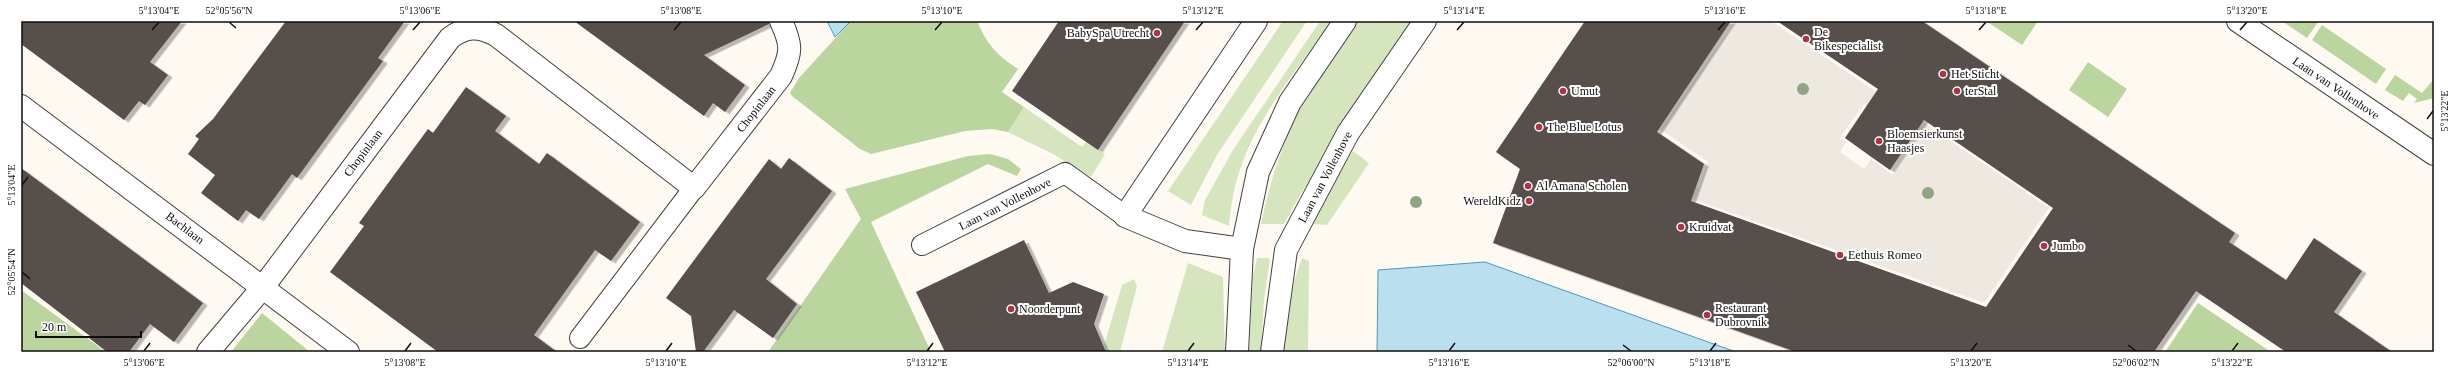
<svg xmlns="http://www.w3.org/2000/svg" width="2455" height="373" viewBox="0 0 2455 373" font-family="'Times New Roman',serif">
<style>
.green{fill:#d5e5be}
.forest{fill:#bbd59e}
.plaza{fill:#eee9e0}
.water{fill:#bae0f0;stroke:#489ac0}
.building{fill:#564f4c;filter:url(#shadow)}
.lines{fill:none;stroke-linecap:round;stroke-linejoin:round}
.lane-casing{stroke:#414141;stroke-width:22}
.street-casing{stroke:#414141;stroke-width:24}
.lane{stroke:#fff;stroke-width:20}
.street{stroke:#fff;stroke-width:22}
.tree{fill:#90a581}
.ticks{fill:none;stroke:#0e0e0e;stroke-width:1.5}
.poi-dot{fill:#b13343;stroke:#fff;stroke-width:1.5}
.labels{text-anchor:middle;stroke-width:4;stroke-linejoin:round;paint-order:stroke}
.poi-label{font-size:12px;fill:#0e0e0e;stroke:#fff;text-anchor:start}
.street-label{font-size:12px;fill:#0e0e0e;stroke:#fff}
.neatline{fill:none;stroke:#0e0e0e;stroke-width:1.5}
.ticks-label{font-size:10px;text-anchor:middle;fill:#0e0e0e}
</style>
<defs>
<filter id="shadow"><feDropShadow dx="4.5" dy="2.5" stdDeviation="0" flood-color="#0004"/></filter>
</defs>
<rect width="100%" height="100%" fill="#fefaf1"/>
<!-- green -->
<g class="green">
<path d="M1283,21H1307L1217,155L1191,205L1168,191Z"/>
<path d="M1320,21H1331C1301,65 1260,113 1242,164C1234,184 1231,205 1229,226L1202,215L1205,200L1233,150Z"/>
<path d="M1355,21H1418L1300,195L1284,224H1261C1270,182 1283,139 1304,101C1319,73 1338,47 1355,21Z"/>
<path d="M1024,107L1082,147L1086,142L1105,154L1091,177L1053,154L1008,132Z"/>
<path d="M1353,151L1369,163L1327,225L1313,224L1337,175Z"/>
<path d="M1257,258H1268L1270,260L1264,299L1261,352H1249L1253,276Z"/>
<path d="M1302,258L1309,261L1308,352H1283L1294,282Z"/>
<path d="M1188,263L1223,277L1225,352H1162Z"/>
<path d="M1134,279L1137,286L1120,352H1107L1104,346L1122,285Z"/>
</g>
<!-- forest -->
<g class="forest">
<path d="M851,21H977C988,46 996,54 1018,69L1002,92L1024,107L1008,132L992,129L965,131L871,154L860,149L792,96L790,93L799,78Z"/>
<path d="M1986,21H2038L2022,45Z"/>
<path d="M2282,21H2316L2318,22L2307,38Z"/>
<path d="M2322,25L2386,69L2376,84L2312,40Z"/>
<path d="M2088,62L2127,89L2108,117L2069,90Z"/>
<path d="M2395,75L2422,93L2434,79V98L2414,103L2417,99L2409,93L2403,101L2385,90Z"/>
<path d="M990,154L1008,159L1021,169L1017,176L988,164L871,222L931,352H768L861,219L845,189L968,156Z"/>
<path d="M21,290L106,352H21Z"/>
<path d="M2198,303L2271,352H2165Z"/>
<path d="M262,313L310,352H231Z"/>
</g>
<!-- plaza -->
<path class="plaza" d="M1736,21H1771L1877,92L1867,106L1864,104L1840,138L1846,142L1840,152L1864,169L1871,159L1893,175L1917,140L1907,132L1918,119L2049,208L1984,303L1684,196L1688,185L1699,188L1708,162L1660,129Z"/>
<!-- water -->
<g class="water">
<path d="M827,21H851L835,37Z"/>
<path d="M1485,262L1736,352H1377L1378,270Z"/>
</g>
<!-- building -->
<g class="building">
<path d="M21,21H182L150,62L168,75L145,105L139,101L124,120L21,44Z"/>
<path d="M286,21H405L378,58L383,61L297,178L292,174L259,219L246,210L238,221L201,193L215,175L188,154L199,139L195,136L213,119Z"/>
<path d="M574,21H769V24L704,55L745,85L725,112L713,103L704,116Z"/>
<path d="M1059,21H1185L1098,150L1012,91Z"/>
<path d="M1585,21H1731L1657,132L1704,164L1691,201L1986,307L2053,208L1924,120L1890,170L1870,156L1845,138L1878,89L1777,21H1922L2235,233L2229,242L2286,280L2314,238L2362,271L2334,312L2392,352H2286L2196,291L2154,352H1796L1493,243L1520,169L1496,152Z"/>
<path d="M466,87L506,116L495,131L539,164L547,153L640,222L611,261L595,250L534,335L557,352H438L330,272L364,226L359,223L394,175L428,129L433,133Z"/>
<path d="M789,158L832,191L766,279L797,304L773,338L734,310L703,352H696L691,316L666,298L769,159L781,169Z"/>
<path d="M21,168L203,303L174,342L150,324L129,352H107L89,338L90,336L21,283Z"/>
<path d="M1024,240L1049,293L1073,282L1104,294L1094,324L1106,352H945L916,292Z"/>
</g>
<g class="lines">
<defs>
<g id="lane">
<path d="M922,245L1065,173L1125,216"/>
<path d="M580,338L694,188"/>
</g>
<g id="street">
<path d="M2238,21L2434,154"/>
<path d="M21,106L348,352"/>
<path d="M1242,249L1185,241L1125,216L1256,21"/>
<path d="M208,352L263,287L450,38C466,26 478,26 496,35L694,188L781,76C792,52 792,45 781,21"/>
<path d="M1237,352L1242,249L1258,172L1290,102L1345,21"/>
<path d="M1272,352L1286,250L1348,133L1425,21"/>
</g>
</defs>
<!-- lane casing -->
<use href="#lane" class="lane-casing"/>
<!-- street casing -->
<use href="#street" class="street-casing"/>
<!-- lane -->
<use href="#lane" class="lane"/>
<!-- street -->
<use href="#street" class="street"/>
</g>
<!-- trees -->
<g class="tree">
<circle cx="1803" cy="89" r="6"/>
<circle cx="1928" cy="193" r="6"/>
<circle cx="1416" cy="202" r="6"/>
</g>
<!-- ticks -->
<path class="ticks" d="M229,22L236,28M152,30L159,22M413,30L420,22M674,30L681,22M935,30L942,22M1196,30L1203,22M1457,30L1464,22M1718,30L1725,22M1979,30L1986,22M2240,30L2247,22M2427,119L2433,111M22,185L28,177M22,272L30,279M1623,345L1631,351M2128,345L2136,351M144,351L150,343M405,351L411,343M666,351L672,343M927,351L933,343M1188,351L1194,343M1449,351L1455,343M1710,351L1716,343M1971,351L1977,343M2232,351L2238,343"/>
<!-- markers -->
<g class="poi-dot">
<circle cx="1157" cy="33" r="4"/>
<circle cx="1806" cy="39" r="4"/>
<circle cx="1943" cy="74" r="4"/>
<circle cx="1563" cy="91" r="4"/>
<circle cx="1957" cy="91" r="4"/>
<circle cx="1539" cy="127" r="4"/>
<circle cx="1879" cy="141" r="4"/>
<circle cx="1528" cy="186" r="4"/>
<circle cx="1529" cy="201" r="4"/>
<circle cx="1681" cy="227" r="4"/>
<circle cx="2044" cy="246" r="4"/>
<circle cx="1840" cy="255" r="4"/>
<circle cx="1011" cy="309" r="4"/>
<circle cx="1707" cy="315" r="4"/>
</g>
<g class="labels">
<!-- poi labels -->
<g class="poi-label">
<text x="1814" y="36">De<tspan x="1814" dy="14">Bikespecialist</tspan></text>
<text x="1149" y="37" text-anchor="end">BabySpa Utrecht</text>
<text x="1951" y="78">Het Sticht</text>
<text x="1571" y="95">Umut</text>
<text x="1965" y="95">terStal</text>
<text x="1547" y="131">The Blue Lotus</text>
<text x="1887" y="138">Bloemsierkunst<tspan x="1887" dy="14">Haasjes</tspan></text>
<text x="1536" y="190">Al Amana Scholen</text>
<text x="1521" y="205" text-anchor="end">WereldKidz</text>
<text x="1689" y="231">Kruidvat</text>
<text x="2052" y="250">Jumbo</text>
<text x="1848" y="259">Eethuis Romeo</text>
<text x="1715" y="312">Restaurant<tspan x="1715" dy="14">Dubrovnik</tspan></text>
<text x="1019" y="313">Noorderpunt</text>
</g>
<!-- street labels -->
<g class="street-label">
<text transform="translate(2336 88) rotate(34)" y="4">Laan van Vollenhove</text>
<text transform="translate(756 109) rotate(-52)" y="4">Chopinlaan</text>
<text transform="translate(363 153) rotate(-53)" y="4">Chopinlaan</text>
<text transform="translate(1325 177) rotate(-62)" y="4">Laan van Vollenhove</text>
<text transform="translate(1005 204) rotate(-27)" y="4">Laan van Vollenhove</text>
<text transform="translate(185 228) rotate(37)" y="4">Bachlaan</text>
</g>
</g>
<!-- border -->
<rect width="2455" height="373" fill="none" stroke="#ffffff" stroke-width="44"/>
<!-- scale -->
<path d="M36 331v6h105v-6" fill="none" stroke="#0e0e0e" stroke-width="2"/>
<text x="42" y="331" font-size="12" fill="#0e0e0e" stroke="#ffffff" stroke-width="3" paint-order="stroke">20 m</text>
<rect x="22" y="22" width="2411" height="329" class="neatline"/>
<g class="ticks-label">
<text x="159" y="14">5°13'04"E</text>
<text x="229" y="14">52°05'56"N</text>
<text x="420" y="14">5°13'06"E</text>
<text x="681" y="14">5°13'08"E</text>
<text x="942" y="14">5°13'10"E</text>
<text x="1203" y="14">5°13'12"E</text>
<text x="1464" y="14">5°13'14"E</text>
<text x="1725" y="14">5°13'16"E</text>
<text x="1986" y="14">5°13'18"E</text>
<text x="2247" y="14">5°13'20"E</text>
<text transform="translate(2444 111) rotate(-90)" y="4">5°13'22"E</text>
<text transform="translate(11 185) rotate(-90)" y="4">5°13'04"E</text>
<text transform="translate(11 272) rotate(-90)" y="4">52°05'54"N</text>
<text x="144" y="366">5°13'06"E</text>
<text x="405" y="366">5°13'08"E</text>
<text x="666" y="366">5°13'10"E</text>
<text x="927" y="366">5°13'12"E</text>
<text x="1188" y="366">5°13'14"E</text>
<text x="1449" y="366">5°13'16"E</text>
<text x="1631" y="366">52°06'00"N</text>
<text x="1710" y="366">5°13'18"E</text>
<text x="1971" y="366">5°13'20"E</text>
<text x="2136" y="366">52°06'02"N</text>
<text x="2232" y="366">5°13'22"E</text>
</g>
</svg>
